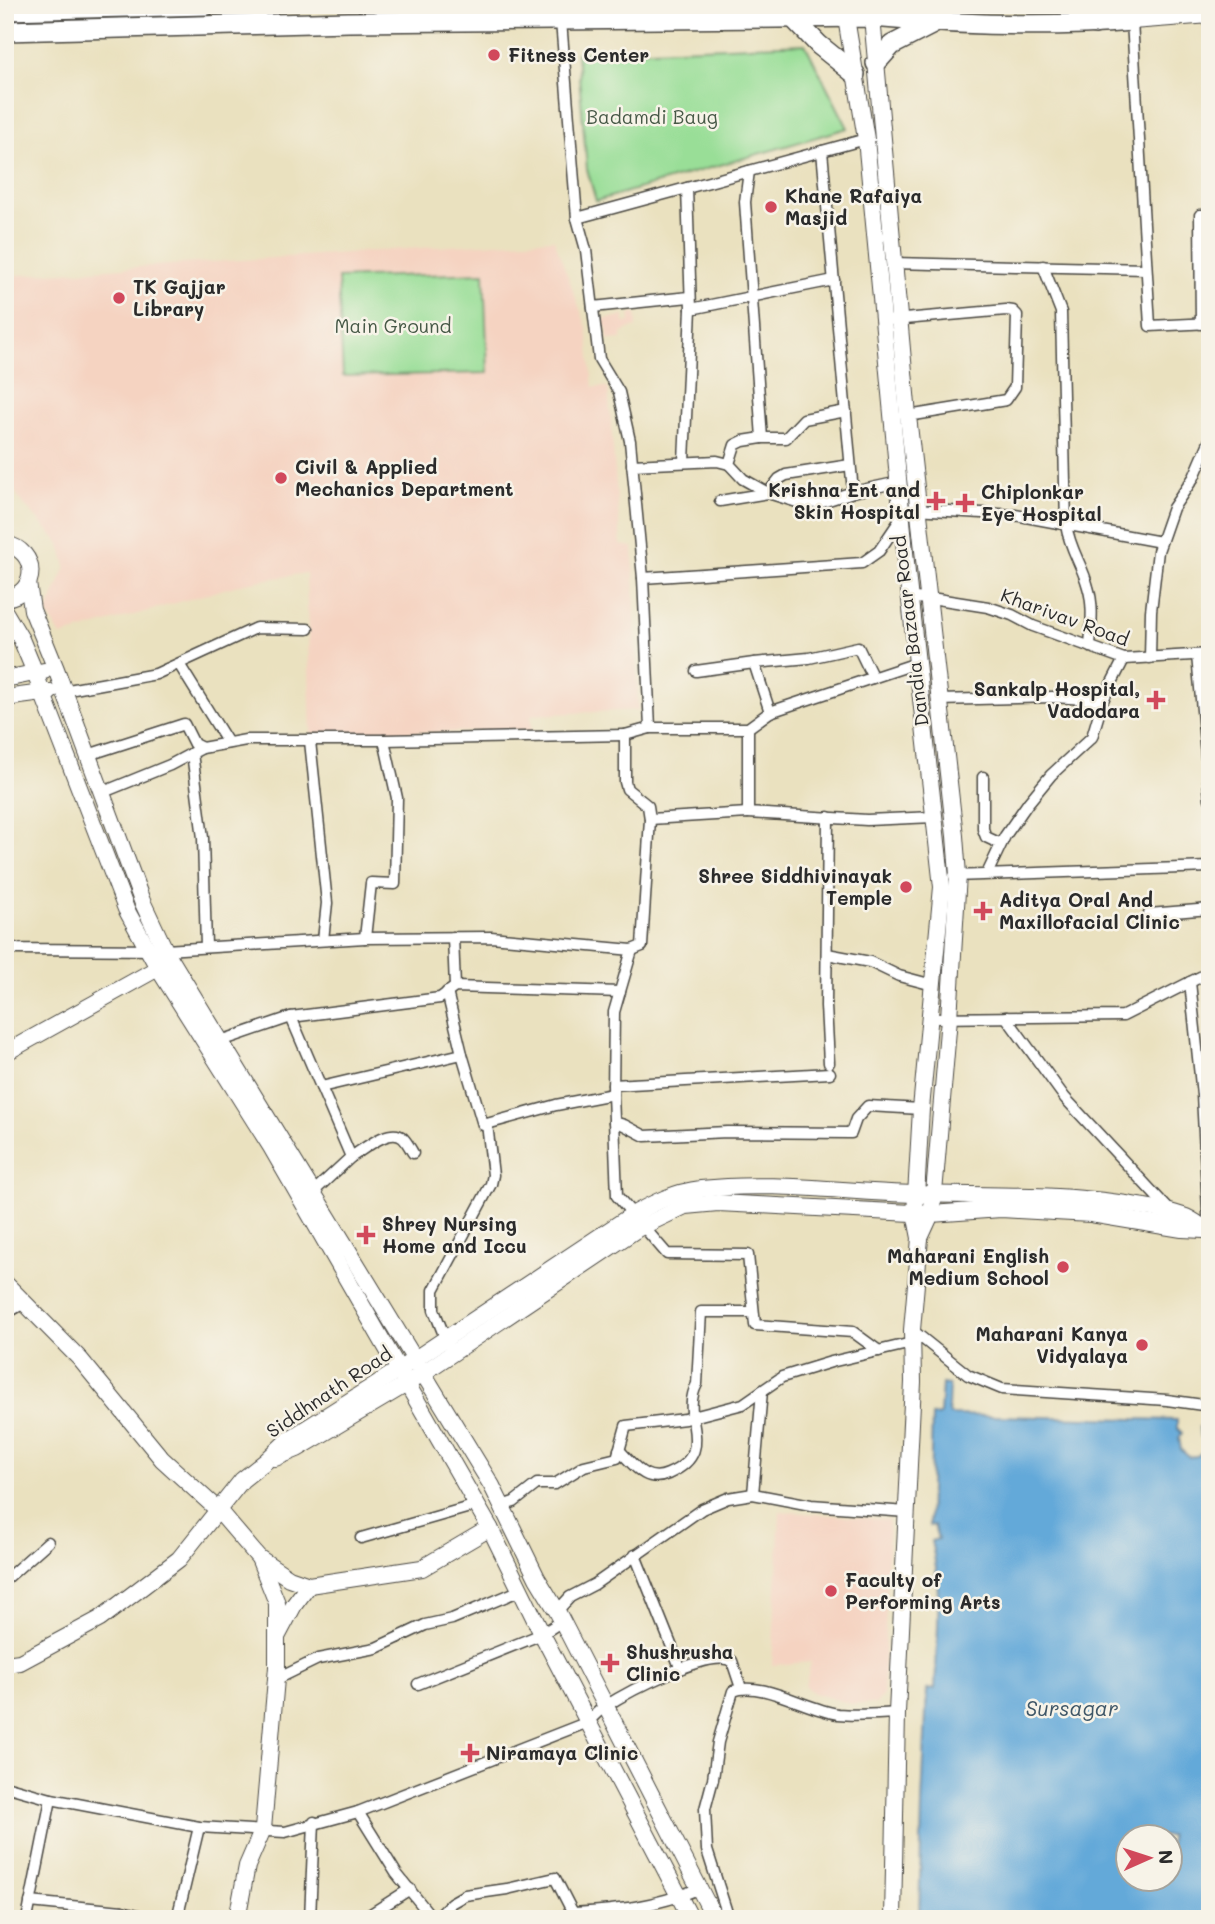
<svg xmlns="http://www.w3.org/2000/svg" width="1215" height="1924" viewBox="0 0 1215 1924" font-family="Mali,sans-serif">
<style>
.built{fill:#f5d3c1}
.green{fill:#99de97;stroke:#628461;stroke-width:2}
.water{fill:#63a9d9;stroke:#476a82;stroke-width:2;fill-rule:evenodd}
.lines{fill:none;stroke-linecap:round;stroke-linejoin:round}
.street-casing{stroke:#484641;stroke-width:13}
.secondary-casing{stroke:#484641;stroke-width:18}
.highway-casing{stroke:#484641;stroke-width:22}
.street{stroke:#fff;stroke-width:10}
.secondary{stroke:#fff;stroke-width:16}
.highway{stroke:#fff;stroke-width:19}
.poi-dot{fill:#d1495b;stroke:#f7f3e8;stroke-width:2.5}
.labels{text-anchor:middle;stroke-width:5;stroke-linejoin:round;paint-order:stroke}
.poi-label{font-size:19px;font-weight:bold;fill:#2b2b2b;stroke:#f7f3e8;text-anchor:start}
.park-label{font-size:19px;fill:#465846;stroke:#f7f3e8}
.street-label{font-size:19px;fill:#2b2b2b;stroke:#f7f3e8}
.water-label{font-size:21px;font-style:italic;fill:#3f5768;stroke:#f7f3e8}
</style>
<rect width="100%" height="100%" fill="#f7f3e8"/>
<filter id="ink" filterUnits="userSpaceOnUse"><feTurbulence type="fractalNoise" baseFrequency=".0143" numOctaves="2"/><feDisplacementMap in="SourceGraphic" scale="14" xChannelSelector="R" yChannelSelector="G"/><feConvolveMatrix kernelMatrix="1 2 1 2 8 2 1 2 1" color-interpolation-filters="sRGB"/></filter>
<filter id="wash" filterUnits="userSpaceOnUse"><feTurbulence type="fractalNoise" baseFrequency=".00686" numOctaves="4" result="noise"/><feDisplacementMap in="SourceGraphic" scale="28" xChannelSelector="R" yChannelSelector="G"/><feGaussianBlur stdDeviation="1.57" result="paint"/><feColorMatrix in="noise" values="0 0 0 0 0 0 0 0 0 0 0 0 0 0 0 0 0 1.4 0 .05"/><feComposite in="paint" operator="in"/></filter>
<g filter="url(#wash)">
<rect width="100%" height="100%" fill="#eae1bf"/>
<!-- built -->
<g class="built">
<path d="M554,239L587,328L593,387H608L621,545L633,547L638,710L531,715L532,731L311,734L306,573L245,583L61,636L47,613L66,566L60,544L19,499L5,470V276Z"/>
<path d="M636,313L637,327L629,329L622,334V339L608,340L607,327H603L602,319L624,316V323L630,322V314Z"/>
<path d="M780,1511L889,1520L883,1695L876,1704H852L813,1693L805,1686L811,1662L772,1665Z"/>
</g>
<!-- green -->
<g class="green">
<path d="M805,44L848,128L596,201L587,169L577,53Z"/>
<path d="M484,273L488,373L343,376L338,278Z"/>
</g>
<!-- water -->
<path class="water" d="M942,1384L949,1385L948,1408L950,1415L1177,1420V1428L1182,1433L1179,1438L1181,1450L1189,1457L1197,1456L1205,1450L1203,1437H1200L1199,1427H1210V1919H919L922,1804L927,1690L935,1689C937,1639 943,1589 931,1541L938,1539L934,1525L929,1526L932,1416L940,1415ZM1128,1836H1170V1878H1128Z"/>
</g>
<g filter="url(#ink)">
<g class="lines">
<defs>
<g id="street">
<path d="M562,5L561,21L577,218L866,139"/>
<path d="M1132,21L1150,326L1210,323"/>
<path d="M822,151L853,492"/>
<path d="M749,171L745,202L762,438"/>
<path d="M577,218L586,250L599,359L619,392L630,441L643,578L650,728H748L770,712L917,663"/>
<path d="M893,263L1146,269"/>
<path d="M1043,266L1061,312L1066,525C1070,550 1082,564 1088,587C1094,606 1091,627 1090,647"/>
<path d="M593,307L689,297"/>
<path d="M691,309L834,280"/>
<path d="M893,320L1006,310L1013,311L1017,315L1015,387L1006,400L908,416"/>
<path d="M1201,324L1200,215H1210"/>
<path d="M846,411L804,419L786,438H762L743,441L735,445L729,464L743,479L768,493L779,479L786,475L850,465"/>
<path d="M684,461L691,309L687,188"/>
<path d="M632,465L717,461L729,464"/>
<path d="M720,501L768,493L797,502L819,503L853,492L899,482"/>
<path d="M915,509L1015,515L1161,542"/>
<path d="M643,578L862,563L879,551L902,517"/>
<path d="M910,598L937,599L988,607L1012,615L1033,626L1124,659L1210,654"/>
<path d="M1197,655L1210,799"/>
<path d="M1150,658L1151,611L1158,551L1173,508L1194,477L1210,440"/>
<path d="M754,663L809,658L858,647L873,678"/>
<path d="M179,664L228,743"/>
<path d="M696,671L754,663L770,712"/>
<path d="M63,691L156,674L256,628L308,629"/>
<path d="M939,700L1052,697L1103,700"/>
<path d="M650,728L625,735V782L627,789L648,806L650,819L748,813"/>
<path d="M748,728V813L867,820L934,817"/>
<path d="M310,741L327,903L323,940"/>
<path d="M192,753L203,838L206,947"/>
<path d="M88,755L184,724L194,744L202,748"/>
<path d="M983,777V829L986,837L1001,844"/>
<path d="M101,793L170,765L202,748L246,740H384L625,735"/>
<path d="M828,817L826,1006L829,1063"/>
<path d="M987,874L1005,836L1028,803L1051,775L1092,737L1103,700L1124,659"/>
<path d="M954,876L1210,867"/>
<path d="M1149,914L1210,909"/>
<path d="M453,937L455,987"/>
<path d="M365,938L371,883L395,884L397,798L384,740"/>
<path d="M5,945L17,949L165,950L365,938L491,937L632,950L642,946L650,819"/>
<path d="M632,950L614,1012L613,1094L617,1196L667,1254L748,1255L755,1325L853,1332L879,1351"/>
<path d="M827,954L870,962L899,976L933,985"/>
<path d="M1190,982L1202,1095L1209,1231"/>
<path d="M1006,1017L1065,1098L1171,1212"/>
<path d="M930,1018L1123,1016L1210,972"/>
<path d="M215,1043L291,1017"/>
<path d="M462,1054L483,1125L556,1105L613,1094"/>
<path d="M613,1085L830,1073"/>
<path d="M321,1087L462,1054L447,992"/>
<path d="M614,1122L624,1125L645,1136L727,1132L851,1133L856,1119L868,1106L921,1109"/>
<path d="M351,1157C363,1150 390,1126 403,1138C407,1142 410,1148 413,1153"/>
<path d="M309,1196L351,1157L291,1017L440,998L455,987L620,992"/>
<path d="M5,1314L26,1302"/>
<path d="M912,1330L968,1375L1002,1389L1167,1400L1210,1406"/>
<path d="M448,1345L434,1310V1290L491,1184L493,1175L487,1124"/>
<path d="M619,1450C634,1465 646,1484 668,1474C720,1451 678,1419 697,1384L701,1312H752"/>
<path d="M753,1494L762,1391"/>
<path d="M501,1506L514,1502L537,1484H555L584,1466L617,1458L626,1426L685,1419L743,1404L782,1377L831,1362L912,1343"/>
<path d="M361,1538L477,1505"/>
<path d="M635,1555L680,1667"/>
<path d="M5,1580L48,1542"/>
<path d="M557,1611L570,1597L595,1584L702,1509L728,1498L753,1494L811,1505L907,1512"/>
<path d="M275,1680L318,1659L376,1648L425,1625L452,1619L521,1590"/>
<path d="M418,1684L542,1634L562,1621"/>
<path d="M5,1786L51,1799L199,1827L285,1832L358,1812L588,1722C593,1717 598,1711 604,1707C626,1693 709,1648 732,1661L741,1688"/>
<path d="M358,1812L396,1873L433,1919"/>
<path d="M30,1902L122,1911L121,1919"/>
<path d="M122,1911L154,1919"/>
<path d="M27,1919L51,1799"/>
<path d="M177,1919L199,1827"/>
<path d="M310,1919L314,1822"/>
<path d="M363,1919L410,1889"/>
<path d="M435,1919L451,1903L465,1895L507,1889L555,1878L573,1913C619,1910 654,1907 698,1889"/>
<path d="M729,1919L707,1850L705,1809L713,1779L718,1742L733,1691C762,1680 807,1710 838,1714C857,1716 878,1714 897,1713"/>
</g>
<g id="secondary">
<path d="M872,17L908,416L955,836L958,875L949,1018L934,1193L931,1214L920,1238"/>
<path d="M846,18L866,139L907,573L942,887L921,1109L915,1213L920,1238L912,1330L913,1382L897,1713L893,1919"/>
<path d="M1132,21L1210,15"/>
<path d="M5,544C39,550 39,594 5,598"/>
<path d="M28,583L32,610L56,669L142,901L165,950L492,1486L537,1578L557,1611L715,1919"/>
<path d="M5,612L21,639L31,663L126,909L158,968L271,1147L490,1528L542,1634L691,1919"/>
<path d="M5,679L44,671"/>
<path d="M5,698L50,692"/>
<path d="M5,1053L158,968"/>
<path d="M5,1283L80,1359L162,1459L218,1510L259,1558L277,1603V1667L263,1829L247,1866L237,1919"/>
<path d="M275,1458L297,1449L408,1383L637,1229L685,1206L718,1203L931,1214L1001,1209L1091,1214L1182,1229L1204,1230"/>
<path d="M259,1558L289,1578L309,1585L422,1568L490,1528"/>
<path d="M277,1637L294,1605L309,1585"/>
<path d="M5,1664L20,1662L100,1619L179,1559L242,1480L266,1461L288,1440L400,1369L632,1215C655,1202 675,1192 701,1189C771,1181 844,1192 914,1194C985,1196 1056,1193 1126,1204C1145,1207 1165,1209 1183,1216C1191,1218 1199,1225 1206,1230"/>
</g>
<g id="highway">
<path d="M1094,5L1095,24"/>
<path d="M5,10L207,5"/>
<path d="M794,19L819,45L855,74"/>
<path d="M5,31L349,22L872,17C959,25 1046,28 1132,21L1129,5"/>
<path d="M876,63L892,45L933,24"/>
</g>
</defs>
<!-- street casing -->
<use href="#street" class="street-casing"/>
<!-- secondary casing -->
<use href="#secondary" class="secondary-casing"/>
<!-- highway casing -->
<use href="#highway" class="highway-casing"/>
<!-- street -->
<use href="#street" class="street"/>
<!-- secondary -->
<use href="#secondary" class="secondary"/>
<!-- highway -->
<use href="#highway" class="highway"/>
</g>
</g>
<!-- markers -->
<g class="poi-dot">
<circle cx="494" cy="55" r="7"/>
<circle cx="771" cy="207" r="7"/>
<circle cx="119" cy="298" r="7"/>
<circle cx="281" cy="478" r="7"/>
<path d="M932.5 490.5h7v7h7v7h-7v7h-7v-7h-7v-7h7z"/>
<path d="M961.5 492.5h7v7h7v7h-7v7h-7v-7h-7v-7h7z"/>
<path d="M1152.5 689.5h7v7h7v7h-7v7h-7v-7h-7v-7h7z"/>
<circle cx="906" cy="887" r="7"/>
<path d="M979.5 900.5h7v7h7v7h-7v7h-7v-7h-7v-7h7z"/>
<path d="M362.5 1224.5h7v7h7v7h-7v7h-7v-7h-7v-7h7z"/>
<circle cx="1063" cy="1267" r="7"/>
<circle cx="1142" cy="1345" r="7"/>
<circle cx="831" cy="1591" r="7"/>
<path d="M606.5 1652.5h7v7h7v7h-7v7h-7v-7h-7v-7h7z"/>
<path d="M466.5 1742.5h7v7h7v7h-7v7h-7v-7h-7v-7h7z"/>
</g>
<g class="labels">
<!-- poi labels -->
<g class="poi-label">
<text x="508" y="62">Fitness Center</text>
<text x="785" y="203">Khane Rafaiya<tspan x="785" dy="22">Masjid</tspan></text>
<text x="133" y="294">TK Gajjar<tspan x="133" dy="22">Library</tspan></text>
<text x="295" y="474">Civil &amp; Applied<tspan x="295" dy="22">Mechanics Department</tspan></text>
<text x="920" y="497" text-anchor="end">Krishna Ent and<tspan x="920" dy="22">Skin Hospital</tspan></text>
<text x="981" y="499">Chiplonkar<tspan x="981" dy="22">Eye Hospital</tspan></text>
<text x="1140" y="696" text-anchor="end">Sankalp Hospital,<tspan x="1140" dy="22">Vadodara</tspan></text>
<text x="892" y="883" text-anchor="end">Shree Siddhivinayak<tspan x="892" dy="22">Temple</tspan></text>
<text x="999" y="907">Aditya Oral And<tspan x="999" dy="22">Maxillofacial Clinic</tspan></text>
<text x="382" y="1231">Shrey Nursing<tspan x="382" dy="22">Home and Iccu</tspan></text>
<text x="1049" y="1263" text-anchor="end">Maharani English<tspan x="1049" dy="22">Medium School</tspan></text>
<text x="1128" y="1341" text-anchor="end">Maharani Kanya<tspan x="1128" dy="22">Vidyalaya</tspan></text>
<text x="845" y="1587">Faculty of<tspan x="845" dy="22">Performing Arts</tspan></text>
<text x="626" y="1659">Shushrusha<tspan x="626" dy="22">Clinic</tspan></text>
<text x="486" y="1760">Niramaya Clinic</text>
</g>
<!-- park labels -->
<g class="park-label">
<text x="652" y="124">Badamdi Baug</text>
<text x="393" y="333">Main Ground</text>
</g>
<!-- street labels -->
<g class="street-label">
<text transform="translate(1065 617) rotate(20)" y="7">Kharivav Road</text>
<text transform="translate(910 631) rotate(-97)" y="7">Dandia Bazaar Road</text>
<text transform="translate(329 1392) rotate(-34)" y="7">Siddhnath Road</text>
</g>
<!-- water labels -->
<g class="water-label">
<text x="1072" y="1716">Sursagar</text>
</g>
</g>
<!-- margin -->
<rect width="1215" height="1924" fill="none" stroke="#f7f3e8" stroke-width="28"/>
<!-- north arrow -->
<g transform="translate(1149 1858) rotate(87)"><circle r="33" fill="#f7f3e8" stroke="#a5a39c" stroke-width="2"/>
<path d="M0-5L12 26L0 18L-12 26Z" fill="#d1495b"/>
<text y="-10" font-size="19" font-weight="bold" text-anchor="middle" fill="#2b2b2b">N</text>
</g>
</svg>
